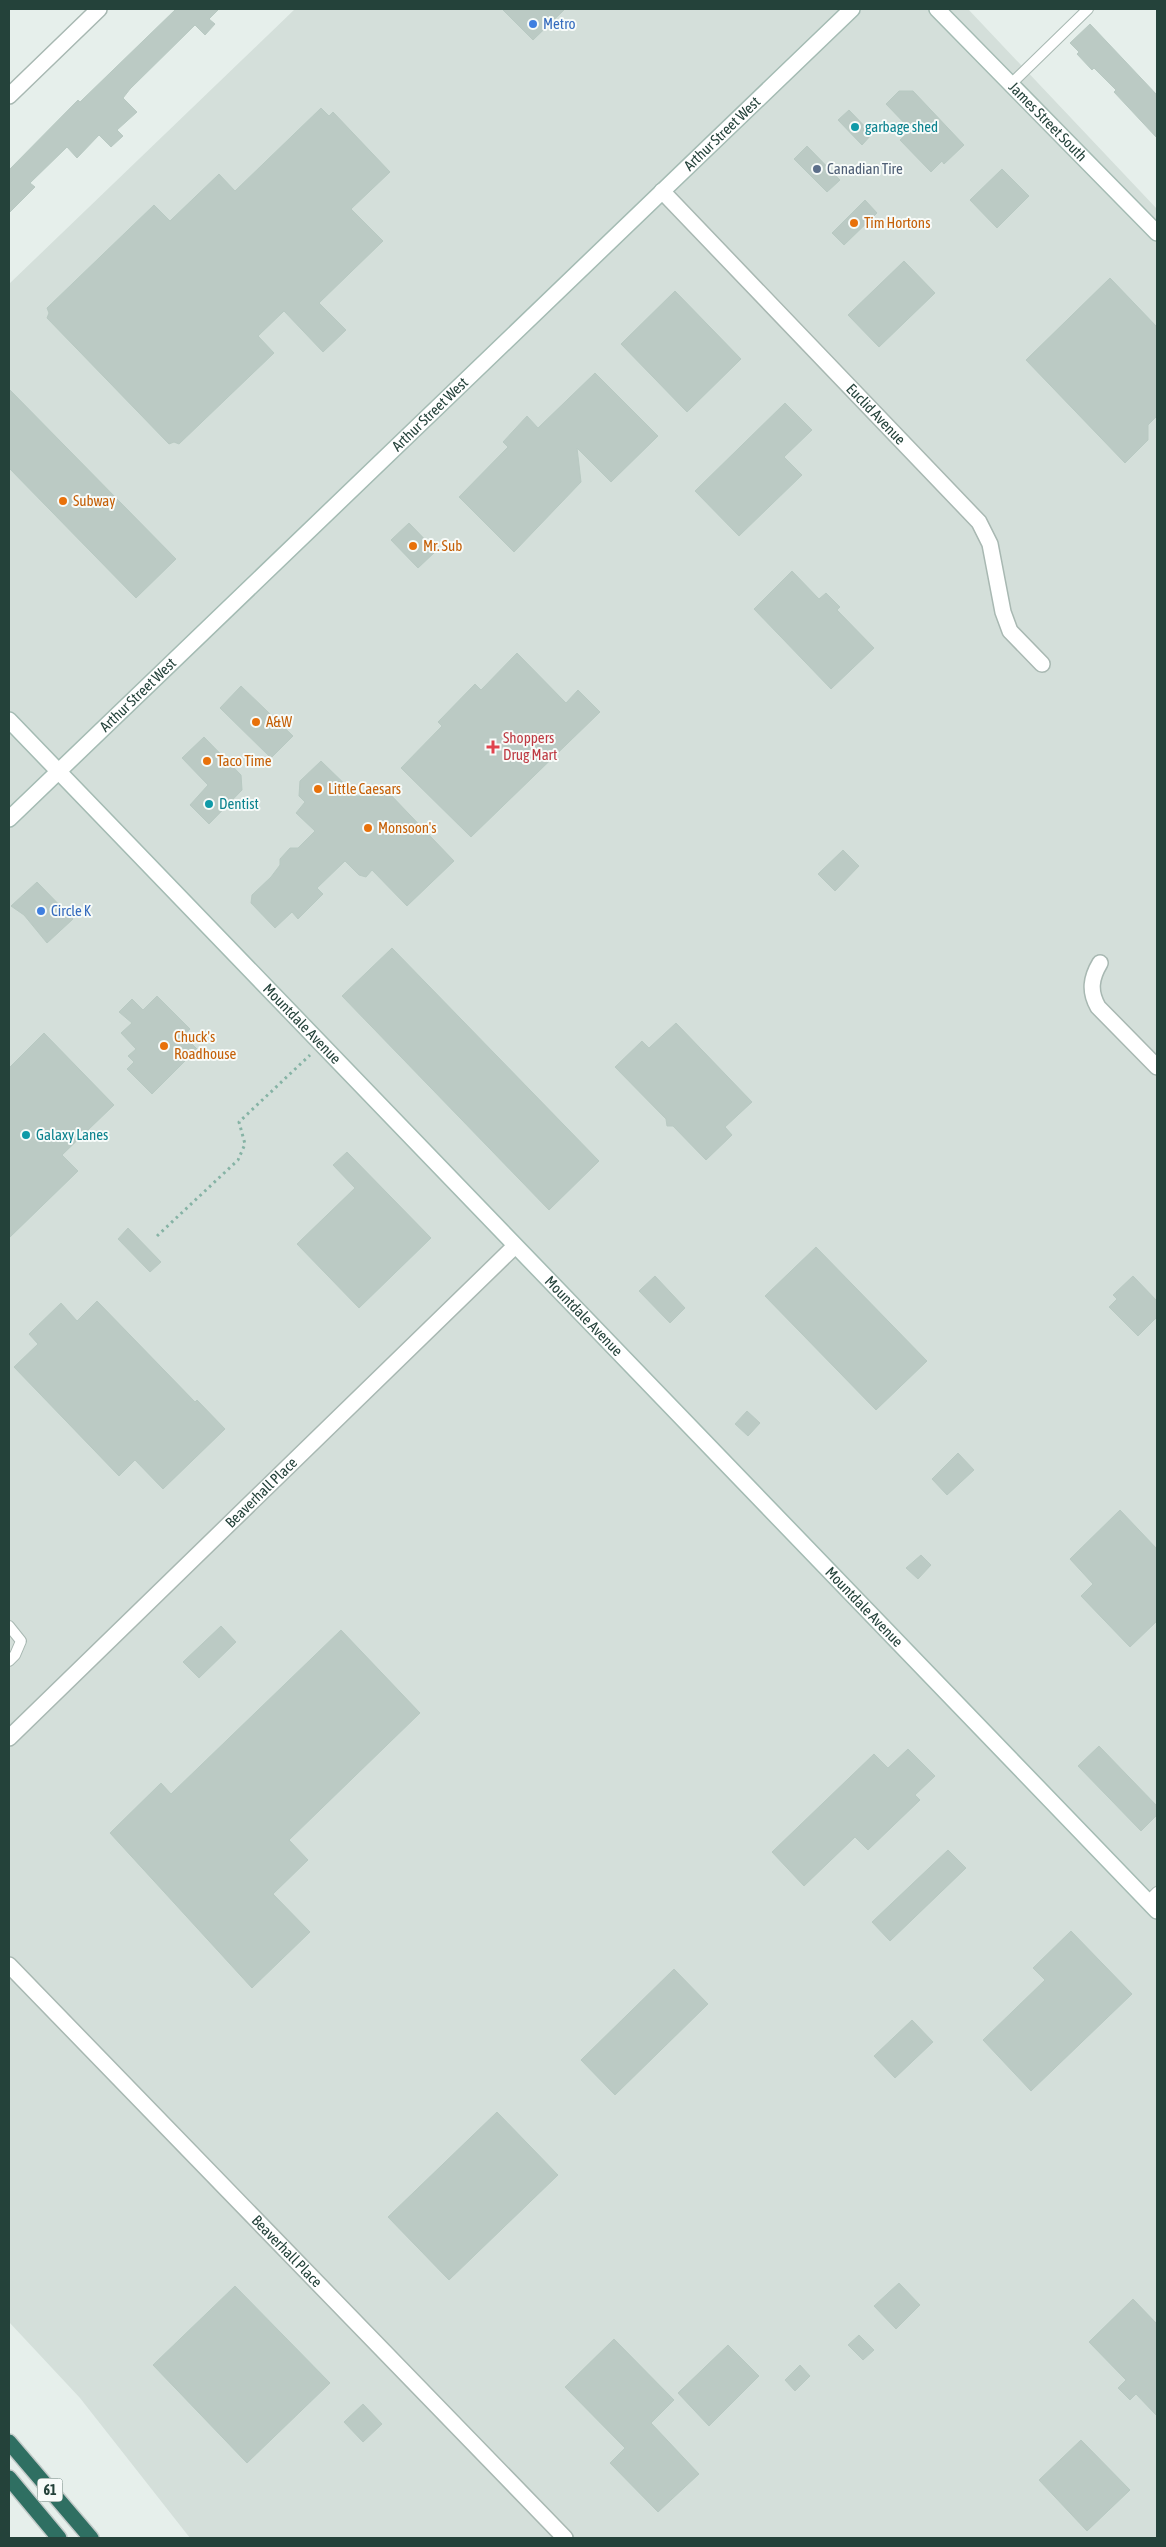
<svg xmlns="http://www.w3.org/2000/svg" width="1166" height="2547" viewBox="0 0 1166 2547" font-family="'Asap Condensed',sans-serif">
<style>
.built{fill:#d4dfda}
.building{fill:#bbcac4;stroke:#b8c9c2}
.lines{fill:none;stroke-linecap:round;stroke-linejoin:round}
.lane-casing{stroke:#a8b8b2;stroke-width:12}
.street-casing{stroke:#a8b8b2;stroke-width:18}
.secondary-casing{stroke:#a4bbb3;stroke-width:18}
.highway-casing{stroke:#c2cac8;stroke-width:18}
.path{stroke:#86b3a5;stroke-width:3;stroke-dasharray:2.5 4;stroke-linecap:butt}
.lane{stroke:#fff;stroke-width:10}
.street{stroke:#fff;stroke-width:15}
.secondary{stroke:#fff;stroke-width:15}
.highway{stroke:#2f6f62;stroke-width:15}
.shop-dot{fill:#3f7fe0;stroke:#f7fbf9;stroke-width:2}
.culture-dot{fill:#0f9aa8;stroke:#f7fbf9;stroke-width:2}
.service-dot{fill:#5c6f8a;stroke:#f7fbf9;stroke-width:2}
.food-dot{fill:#e8710a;stroke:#f7fbf9;stroke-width:2}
.health-dot{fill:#e0444e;stroke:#f7fbf9;stroke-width:2}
.labels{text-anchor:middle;stroke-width:4;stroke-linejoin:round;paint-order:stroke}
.shield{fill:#f7fbf9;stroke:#637a73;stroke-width:1}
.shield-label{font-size:14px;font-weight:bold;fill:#24423a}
.shop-label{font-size:15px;fill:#366cbe;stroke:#f7fbf9;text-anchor:start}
.street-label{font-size:15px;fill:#24423a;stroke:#f7fbf9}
.culture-label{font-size:15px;fill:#0d838f;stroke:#f7fbf9;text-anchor:start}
.service-label{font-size:15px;fill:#4e5e75;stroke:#f7fbf9;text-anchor:start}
.food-label{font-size:15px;fill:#c56008;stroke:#f7fbf9;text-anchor:start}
.health-label{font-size:15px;fill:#be3a42;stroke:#f7fbf9;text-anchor:start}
</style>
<rect width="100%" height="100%" fill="#e6efeb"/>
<!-- built -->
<path class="built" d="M295,9H968L1157,209V2538H190L80,2398L9,2322V284Z"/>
<!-- building -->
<g class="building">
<path d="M176,9H219L209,19L215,24L205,35L195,25L130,89L123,98L137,112L117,130L123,136L111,147L99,135L77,158L67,147L30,183L35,187L9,213V170L78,100L80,102Z"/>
<path d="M502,9H565L533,40Z"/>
<path d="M1090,24L1157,95V138L1114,92L1116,90L1094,68L1092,70L1077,54L1079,52L1070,43Z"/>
<path d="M899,91H913L964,145L944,164L942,161L931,172L900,140L911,130L886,104Z"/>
<path d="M321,108L329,116L333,112L390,172L351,209L383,241L319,303L346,330L323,352L284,311L258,336L274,353L179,444L174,442L169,444L47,318L49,313L47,308L154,205L170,221L219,174L235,191Z"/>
<path d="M849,110L872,134L862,145L838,120Z"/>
<path d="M807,146L840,180L827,192L794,159Z"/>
<path d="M1002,169L1029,196L997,228L970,200Z"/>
<path d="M865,200L877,213L844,245L832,233Z"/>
<path d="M904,261L935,293L879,347L848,315Z"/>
<path d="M1110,278L1157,327V416L1148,425V440L1125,463L1026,360Z"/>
<path d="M675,291L741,359L687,412L621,344Z"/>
<path d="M595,373L658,436L611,482L577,448L581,482L514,552L459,497L508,447L503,442L527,416L538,428Z"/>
<path d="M9,389L176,559L136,598L9,468Z"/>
<path d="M785,403L812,430L784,457L802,475L739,536L695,491Z"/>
<path d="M409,523L436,551L418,568L391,540Z"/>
<path d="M792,571L819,599L826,593L840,607L837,610L874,648L831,689L754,609Z"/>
<path d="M517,653L566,703L578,690L600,712L471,837L401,768L442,726L438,722L475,684L481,690Z"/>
<path d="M241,686L293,736L271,758L220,708Z"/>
<path d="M204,737L241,775L242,790L209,824L190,805L208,785L182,758Z"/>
<path d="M321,761L357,796H382L387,791L454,861L407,906L372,870L366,877L359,875L345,861L317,888L323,894L298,919L292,912L275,928L251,903L252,895L271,877L280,865V859L290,848H298L315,831L296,813L305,802L299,796L300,781Z"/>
<path d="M843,850L859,866L835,891L818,874Z"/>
<path d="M37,882L73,919L47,943L24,915L11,906Z"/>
<path d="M392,948L599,1161L549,1210L342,996Z"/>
<path d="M157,996L190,1029L184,1036L197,1049L152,1094L127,1069L134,1062L128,1056L136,1049L121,1033L132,1023L119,1012L132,999L143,1010Z"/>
<path d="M676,1023L752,1102L725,1127L732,1135L706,1160L673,1126H667L666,1119L615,1067L642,1041L649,1048Z"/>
<path d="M44,1033L114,1105L62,1155L78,1171L9,1238V1068Z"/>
<path d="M347,1152L431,1238L359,1308L297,1244L355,1188L333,1165Z"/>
<path d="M128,1228L161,1262L150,1272L118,1239Z"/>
<path d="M816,1247L927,1361L876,1410L765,1296Z"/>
<path d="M655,1276L685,1308L670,1323L639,1291Z"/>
<path d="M1133,1276L1157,1301V1317L1138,1336L1109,1307L1117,1299L1113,1295Z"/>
<path d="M97,1301L195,1402L197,1400L225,1429L163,1489L135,1460L119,1476L14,1367L38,1344L29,1334L61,1303L77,1321Z"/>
<path d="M747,1411L760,1423L748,1436L735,1424Z"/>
<path d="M958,1453L974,1470L947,1495L932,1479Z"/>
<path d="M1120,1510L1157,1549V1621L1130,1647L1081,1596L1093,1584L1070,1559Z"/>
<path d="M921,1555L931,1565L918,1579L906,1568Z"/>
<path d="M221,1626L236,1642L199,1678L183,1662Z"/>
<path d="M341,1630L420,1713L289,1840L308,1860L273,1894L310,1932L252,1988L110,1833L161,1783L171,1794Z"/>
<path d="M1099,1746L1157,1806V1815L1141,1831L1078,1766Z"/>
<path d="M908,1749L935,1776L915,1795L920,1800L868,1850L855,1837L804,1886L772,1852L874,1754L888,1768Z"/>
<path d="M948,1850L966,1868L890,1941L872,1922Z"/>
<path d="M1071,1931L1132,1994L1031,2091L983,2040L1045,1980L1033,1968Z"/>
<path d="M674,1969L708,2004L615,2095L581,2060Z"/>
<path d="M912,2020L933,2042L895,2078L874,2056Z"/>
<path d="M497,2112L558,2175L449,2280L388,2217Z"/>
<path d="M899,2283L920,2305L896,2329L874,2306Z"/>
<path d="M235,2286L330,2383L247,2463L153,2365Z"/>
<path d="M1133,2299L1157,2324V2416L1136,2394L1130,2400L1118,2388L1126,2380L1089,2342Z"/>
<path d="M859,2335L874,2350L863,2360L848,2345Z"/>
<path d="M614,2339L674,2400L651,2423L699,2474L658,2512L610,2463L625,2448L565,2387Z"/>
<path d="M728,2345L759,2376L709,2426L678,2393Z"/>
<path d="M800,2365L810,2376L795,2391L785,2380Z"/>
<path d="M363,2404L382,2424L363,2442L344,2422Z"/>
<path d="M1081,2440L1130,2490L1087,2531L1039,2480Z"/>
</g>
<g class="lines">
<defs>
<g id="lane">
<path d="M1011,84L1088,9"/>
<path d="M9,1626L21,1641L15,1655L9,1661"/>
<path d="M1148,1901L1157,1892"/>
</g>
<g id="street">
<path d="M9,96L99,9"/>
<path id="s1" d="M662,191L979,522L990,544L1003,612L1010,631L1042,664"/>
<path d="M1100,963C1091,978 1089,991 1098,1007L1157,1067"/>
<path id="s2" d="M9,1738L515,1246"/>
<path id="s3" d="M9,1965L565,2538"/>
</g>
<g id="secondary">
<path id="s4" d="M937,9L1157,233"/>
<path id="s5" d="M9,720L1157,1911"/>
<path id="s6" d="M9,819L852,9"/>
</g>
<g id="highway">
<path d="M9,2442L91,2538"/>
<path d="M9,2478L59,2538"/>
</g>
</defs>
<!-- lane casing -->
<use href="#lane" class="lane-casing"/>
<!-- street casing -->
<use href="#street" class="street-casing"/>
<!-- secondary casing -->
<use href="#secondary" class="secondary-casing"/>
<!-- highway casing -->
<use href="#highway" class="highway-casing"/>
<!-- path -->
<path class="path" d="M157,1236L238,1160L245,1144L239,1122L310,1055"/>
<!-- lane -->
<use href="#lane" class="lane"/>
<!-- street -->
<use href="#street" class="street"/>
<!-- secondary -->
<use href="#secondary" class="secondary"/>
<!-- highway -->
<use href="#highway" class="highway"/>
</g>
<!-- markers -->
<g class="shop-dot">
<circle cx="533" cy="24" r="5"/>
<circle cx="41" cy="911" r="5"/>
</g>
<g class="culture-dot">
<circle cx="855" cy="127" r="5"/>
<circle cx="209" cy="804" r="5"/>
<circle cx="26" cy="1135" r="5"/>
</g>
<circle class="service-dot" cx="817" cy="169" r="5"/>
<g class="food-dot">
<circle cx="854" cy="223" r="5"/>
<circle cx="63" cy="501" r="5"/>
<circle cx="413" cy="546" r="5"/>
<circle cx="256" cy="722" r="5"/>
<circle cx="207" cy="761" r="5"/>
<circle cx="318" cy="789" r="5"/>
<circle cx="368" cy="828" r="5"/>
<circle cx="164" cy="1046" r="5"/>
</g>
<path class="health-dot" d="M490.5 739.5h5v5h5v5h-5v5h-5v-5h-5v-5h5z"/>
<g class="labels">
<!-- shield labels -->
<rect class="shield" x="37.5" y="2478.5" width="25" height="23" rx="4"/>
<g class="shield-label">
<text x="50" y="2495">61</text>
</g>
<!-- shop labels -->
<g class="shop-label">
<text x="543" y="29">Metro</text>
<text x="51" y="916">Circle K</text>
</g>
<!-- street labels -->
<g class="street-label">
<text dy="5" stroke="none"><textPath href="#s4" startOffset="158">James Street South</textPath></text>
<text dy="5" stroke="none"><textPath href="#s6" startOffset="989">Arthur Street West</textPath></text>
<text dy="5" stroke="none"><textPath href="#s6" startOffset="584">Arthur Street West</textPath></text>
<text dy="5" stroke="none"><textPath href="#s1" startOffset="309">Euclid Avenue</textPath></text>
<text dy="5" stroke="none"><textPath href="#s6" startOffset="179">Arthur Street West</textPath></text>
<text dy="5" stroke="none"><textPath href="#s5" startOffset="422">Mountdale Avenue</textPath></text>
<text dy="5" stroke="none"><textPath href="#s5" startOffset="828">Mountdale Avenue</textPath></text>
<text dy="5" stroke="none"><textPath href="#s2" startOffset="352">Beaverhall Place</textPath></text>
<text dy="5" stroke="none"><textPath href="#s5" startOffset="1232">Mountdale Avenue</textPath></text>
<text dy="5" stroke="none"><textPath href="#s3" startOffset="399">Beaverhall Place</textPath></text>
</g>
<!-- culture labels -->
<g class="culture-label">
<text x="865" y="132">garbage shed</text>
<text x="219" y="809">Dentist</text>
<text x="36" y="1140">Galaxy Lanes</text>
</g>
<!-- service labels -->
<g class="service-label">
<text x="827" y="174">Canadian Tire</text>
</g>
<!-- food labels -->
<g class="food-label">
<text x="864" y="228">Tim Hortons</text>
<text x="73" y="506">Subway</text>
<text x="423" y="551">Mr. Sub</text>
<text x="266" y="727">A&amp;W</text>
<text x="217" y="766">Taco Time</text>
<text x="328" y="794">Little Caesars</text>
<text x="378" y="833">Monsoon's</text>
<text x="174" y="1042">Chuck's<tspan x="174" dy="17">Roadhouse</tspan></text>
</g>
<!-- health labels -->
<g class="health-label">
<text x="503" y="743">Shoppers<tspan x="503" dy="17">Drug Mart</tspan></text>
</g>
</g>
<!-- border -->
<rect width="1166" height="2547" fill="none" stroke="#24423a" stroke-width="20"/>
</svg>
